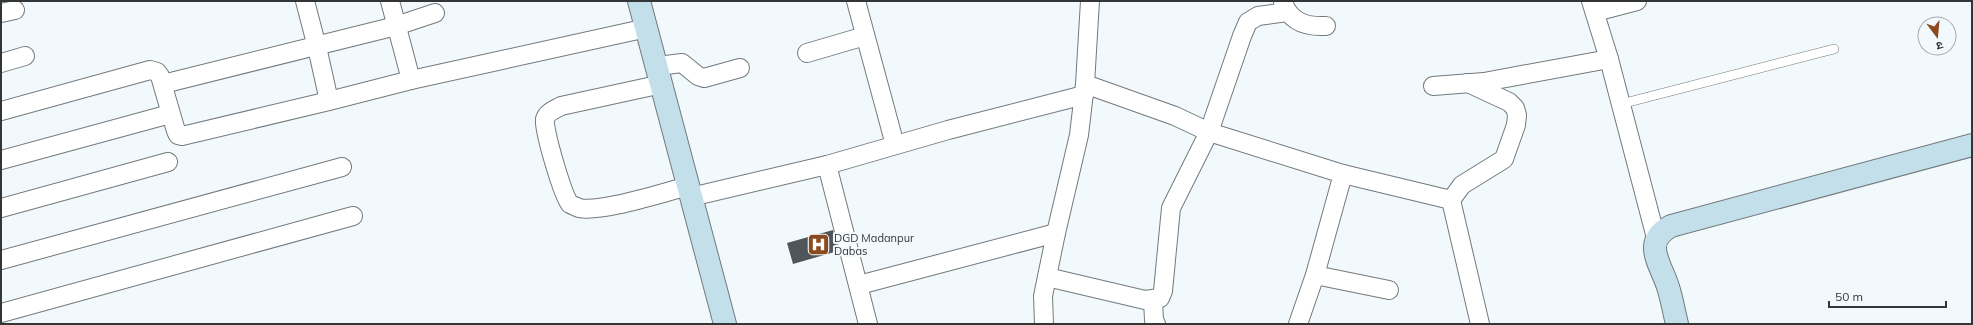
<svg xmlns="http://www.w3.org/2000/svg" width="1973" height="325" viewBox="0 0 1973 325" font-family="Mulish,'Noto Sans Devanagari',sans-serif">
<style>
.building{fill:#4f5558}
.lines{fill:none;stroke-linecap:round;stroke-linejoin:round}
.lane-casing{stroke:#73797c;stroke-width:10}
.street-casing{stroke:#73797c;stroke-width:20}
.secondary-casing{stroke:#73797c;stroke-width:24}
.lane{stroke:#fff;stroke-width:9}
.street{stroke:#fff;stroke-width:18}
.secondary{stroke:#c3dfea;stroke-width:22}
.labels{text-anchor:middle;stroke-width:4;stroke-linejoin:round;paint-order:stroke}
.poi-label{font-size:11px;fill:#333637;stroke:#f2f9fd;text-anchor:start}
</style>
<rect width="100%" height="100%" fill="#f2f9fd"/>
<!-- building -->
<path class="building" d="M833,230L838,251L793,264L787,243Z"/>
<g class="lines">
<defs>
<path id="lane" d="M1621,104L1834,49"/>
<g id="street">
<path d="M305,1L317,47L329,101"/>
<path d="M390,1L411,80"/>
<path d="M856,1L895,145"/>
<path d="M1591,1L1609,59L1656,238"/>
<path d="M1283,2C1290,22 1306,27 1326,26"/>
<path d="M1595,12L1637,1"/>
<path d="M1,13L15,10"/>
<path d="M807,53L865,36"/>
<path d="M1,63L25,56"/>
<path d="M658,66L682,63L698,76L704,78L740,68"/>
<path d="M1468,83L1509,102L1515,108L1517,115L1516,125L1504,159L1462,185L1451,200L1480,324"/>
<path d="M163,84L396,26L435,13"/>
<path d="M662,84L561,106C556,109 547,112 545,119C543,129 563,196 570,204C572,205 577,207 579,208C601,213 664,192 689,186"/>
<path d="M1085,84L1175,116L1209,132L1343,174L1451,200"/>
<path d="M1433,86L1484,82L1609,59"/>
<path d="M1,111L150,70L157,72L160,76L176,131L178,135L182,136L329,101L411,80L647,28"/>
<path d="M1,160L170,114"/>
<path d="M827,165L868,324"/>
<path d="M691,197L827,165L948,130L1084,95"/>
<path d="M1,208L168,162"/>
<path d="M1,260L342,167"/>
<path d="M1315,275L1389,290"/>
<path d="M1047,277L1145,300L1160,298L1163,291L1171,208L1209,132L1242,36L1248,22L1258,16L1287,12"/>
<path d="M859,285L1056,233"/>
<path d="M1153,300L1154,320L1156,324"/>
<path d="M1,313L353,216"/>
<path d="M1044,324L1043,296L1056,233L1079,135L1085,84L1090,1"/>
<path d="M1298,324L1315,275L1343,174"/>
</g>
<g id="secondary">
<path d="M639,1L725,324"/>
<path d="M1677,324C1674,312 1672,299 1668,287C1661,264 1641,242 1671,226L1972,145"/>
</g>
</defs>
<!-- lane casing -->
<use href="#lane" class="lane-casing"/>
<!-- street casing -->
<use href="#street" class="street-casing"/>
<!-- secondary casing -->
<use href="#secondary" class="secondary-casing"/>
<!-- lane -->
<use href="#lane" class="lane"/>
<!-- street -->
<use href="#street" class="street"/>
<!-- secondary -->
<use href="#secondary" class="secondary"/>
</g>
<!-- icons -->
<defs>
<symbol id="hospital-square" viewBox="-11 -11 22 22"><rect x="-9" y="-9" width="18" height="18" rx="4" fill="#8d491e" stroke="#f2f9fd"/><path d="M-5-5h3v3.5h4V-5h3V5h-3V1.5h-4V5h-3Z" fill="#fff"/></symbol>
</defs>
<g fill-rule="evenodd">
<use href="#hospital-square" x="806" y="232" width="25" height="25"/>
</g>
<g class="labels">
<!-- poi labels -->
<g class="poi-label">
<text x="834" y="242">DGD Madanpur<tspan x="834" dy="13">Dabas</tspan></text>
</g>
</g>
<!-- border -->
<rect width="1973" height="325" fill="none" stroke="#333637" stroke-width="4"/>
<!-- north arrow -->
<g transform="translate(1937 36) rotate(164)"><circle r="19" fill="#f2f9fd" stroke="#a6abae"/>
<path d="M0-3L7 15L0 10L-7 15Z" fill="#8d491e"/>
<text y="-6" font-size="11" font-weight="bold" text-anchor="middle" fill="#333637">उ</text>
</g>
<!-- scale -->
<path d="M1829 301v6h117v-6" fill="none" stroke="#333637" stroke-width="2"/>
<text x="1835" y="301" font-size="12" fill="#333637" stroke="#f2f9fd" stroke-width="3" paint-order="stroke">50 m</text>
</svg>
